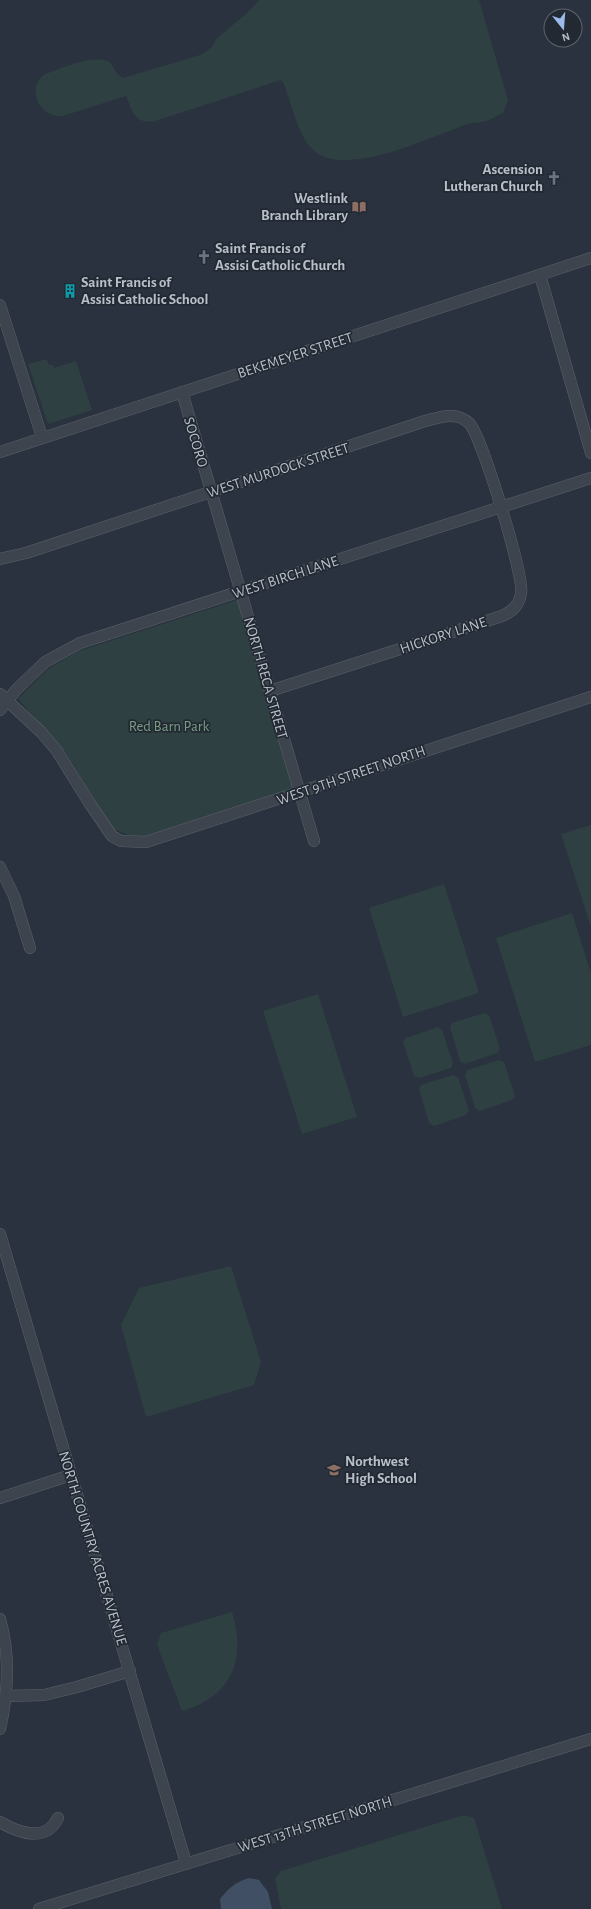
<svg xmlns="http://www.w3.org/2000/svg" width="591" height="1909" viewBox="0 0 591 1909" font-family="'Alegreya Sans',sans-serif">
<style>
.green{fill:#2e4041}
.water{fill:#414f65}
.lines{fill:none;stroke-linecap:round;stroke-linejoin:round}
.minor-casing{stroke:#5b626c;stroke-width:12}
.minor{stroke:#3d444e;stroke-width:11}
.labels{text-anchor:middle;stroke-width:3.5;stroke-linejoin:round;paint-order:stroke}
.poi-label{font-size:15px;font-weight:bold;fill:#b9bfc9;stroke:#222933;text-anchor:start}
.street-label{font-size:15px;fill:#b9bfc9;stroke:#222933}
.park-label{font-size:15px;fill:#7a9b83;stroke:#222933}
</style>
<rect width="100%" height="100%" fill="#29323e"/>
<!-- green -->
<g class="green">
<path d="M259,0H479L508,100L503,113C498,115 492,119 486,121C481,123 474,122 468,124C434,135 343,181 312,149C299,136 294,113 288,96C286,91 285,84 281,80L152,122C133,122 133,111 126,96L63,116C40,118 25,89 45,74C63,68 93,53 110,62L118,75L123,78L203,54L213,46L216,39L248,12Z"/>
<path d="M46,359L49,365H53L54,368L76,361L92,410L48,424L28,364Z"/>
<path d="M237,600L293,789L138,839L111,828L68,756L18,699L48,669L79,651Z"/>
<path d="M591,825V927L561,834Z"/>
<path d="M444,884L479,993L403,1017L369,908Z"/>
<path d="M572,913L591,973V1045L535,1062L496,938Z"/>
<path d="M318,994L357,1117L302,1134L263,1011Z"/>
<path d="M484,1013L489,1015L500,1049L497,1053L465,1064L460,1061L450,1027L452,1023Z"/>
<path d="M438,1027L442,1030L453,1063L451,1068L419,1078L414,1076L403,1042L406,1038Z"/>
<path d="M499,1060L504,1062L515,1096L512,1100L480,1111L475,1108L465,1075L467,1070Z"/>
<path d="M453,1075L458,1077L469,1111L466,1115L434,1126L429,1123L419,1089L421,1085Z"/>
<path d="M231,1266L261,1362L254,1385L146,1417L121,1325L139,1288Z"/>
<path d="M232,1612C247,1660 231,1697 182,1711L157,1645L161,1633Z"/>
<path d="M464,1815L474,1818L502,1909H281L275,1878L281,1871Z"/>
</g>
<!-- water -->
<path class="water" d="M249,1878L259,1880L268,1892L272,1909H221L220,1899C230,1887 234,1883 249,1878Z"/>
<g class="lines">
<defs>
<g id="minor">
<path d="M540,275L591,453"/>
<path d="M0,305L42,437"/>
<path d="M182,392L314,841"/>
<path d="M0,452L591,258"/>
<path d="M0,559L26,553L425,421C440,417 456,411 469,423C481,434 525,577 521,594C519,605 512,612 502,616L270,691"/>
<path d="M0,694L41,732L57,751L90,804L112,836L121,841L146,842L591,697"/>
<path d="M0,710L16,690L45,662L80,643L591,478"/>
<path d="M0,867L14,896L30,948"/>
<path d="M0,1234L186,1863"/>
<path d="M0,1498L71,1475"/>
<path d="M0,1619C10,1654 8,1694 0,1729"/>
<path d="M6,1696L44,1695L77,1687L130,1671"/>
<path d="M0,1822C19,1833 46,1843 58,1818"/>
<path d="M39,1909L591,1739"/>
</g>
</defs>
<!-- minor casing -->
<use href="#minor" class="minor-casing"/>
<!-- minor -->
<use href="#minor" class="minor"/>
</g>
<!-- icons -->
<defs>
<symbol id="church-bare" viewBox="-9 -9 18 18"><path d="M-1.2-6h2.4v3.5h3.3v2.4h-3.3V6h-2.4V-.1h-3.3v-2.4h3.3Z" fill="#6b7280" stroke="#222933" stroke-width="2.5" paint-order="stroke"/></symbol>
<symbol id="library-bare" viewBox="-9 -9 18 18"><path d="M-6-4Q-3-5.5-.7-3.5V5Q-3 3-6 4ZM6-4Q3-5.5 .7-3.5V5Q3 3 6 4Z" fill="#8d6e63" stroke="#222933" stroke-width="2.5" paint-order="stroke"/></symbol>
<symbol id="building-bare" viewBox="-9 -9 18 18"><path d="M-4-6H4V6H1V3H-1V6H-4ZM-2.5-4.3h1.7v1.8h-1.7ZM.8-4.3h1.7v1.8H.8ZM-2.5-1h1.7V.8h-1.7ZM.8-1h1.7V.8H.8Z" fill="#0f9aa8" stroke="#222933" stroke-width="2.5" paint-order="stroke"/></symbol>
<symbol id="school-bare" viewBox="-9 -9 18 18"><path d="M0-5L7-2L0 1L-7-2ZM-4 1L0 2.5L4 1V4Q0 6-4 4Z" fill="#8d6e63" stroke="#222933" stroke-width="2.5" paint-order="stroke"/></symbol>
</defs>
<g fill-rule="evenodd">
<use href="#church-bare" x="544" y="168" width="20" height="20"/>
<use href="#library-bare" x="349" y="197" width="20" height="20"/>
<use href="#church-bare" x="194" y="247" width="20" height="20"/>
<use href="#building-bare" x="60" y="281" width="20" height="20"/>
<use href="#school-bare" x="324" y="1460" width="20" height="20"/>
</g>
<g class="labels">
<!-- poi labels -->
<g class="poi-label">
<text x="543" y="174" text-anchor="end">Ascension<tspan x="543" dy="17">Lutheran Church</tspan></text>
<text x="348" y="203" text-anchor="end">Westlink<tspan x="348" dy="17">Branch Library</tspan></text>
<text x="215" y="253">Saint Francis of<tspan x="215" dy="17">Assisi Catholic Church</tspan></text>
<text x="81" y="287">Saint Francis of<tspan x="81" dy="17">Assisi Catholic School</tspan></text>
<text x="345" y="1466">Northwest<tspan x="345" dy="17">High School</tspan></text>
</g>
<!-- street labels -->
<g class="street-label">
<text transform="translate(295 355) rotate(-18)" y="5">BEKEMEYER STREET</text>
<text transform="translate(196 442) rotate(73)" y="5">SOCORO</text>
<text transform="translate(278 470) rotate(-18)" y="5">WEST MURDOCK STREET</text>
<text transform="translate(285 577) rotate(-18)" y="5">WEST BIRCH LANE</text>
<text transform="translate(443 635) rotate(-18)" y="5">HICKORY LANE</text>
<text transform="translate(266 678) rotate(74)" y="5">NORTH RECA STREET</text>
<text transform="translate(351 775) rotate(-19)" y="5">WEST 9TH STREET NORTH</text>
<text transform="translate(93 1548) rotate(73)" y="5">NORTH COUNTRY ACRES AVENUE</text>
<text transform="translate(315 1824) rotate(-17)" y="5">WEST 13TH STREET NORTH</text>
</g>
<!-- park labels -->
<g class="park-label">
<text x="169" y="731">Red Barn Park</text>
</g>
</g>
<!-- north arrow -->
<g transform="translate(563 28) rotate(163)"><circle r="19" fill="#222933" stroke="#5e656f"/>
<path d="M0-3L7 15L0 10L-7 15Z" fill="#9bb9eb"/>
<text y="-6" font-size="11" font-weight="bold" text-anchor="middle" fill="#b9bfc9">N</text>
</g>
</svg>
